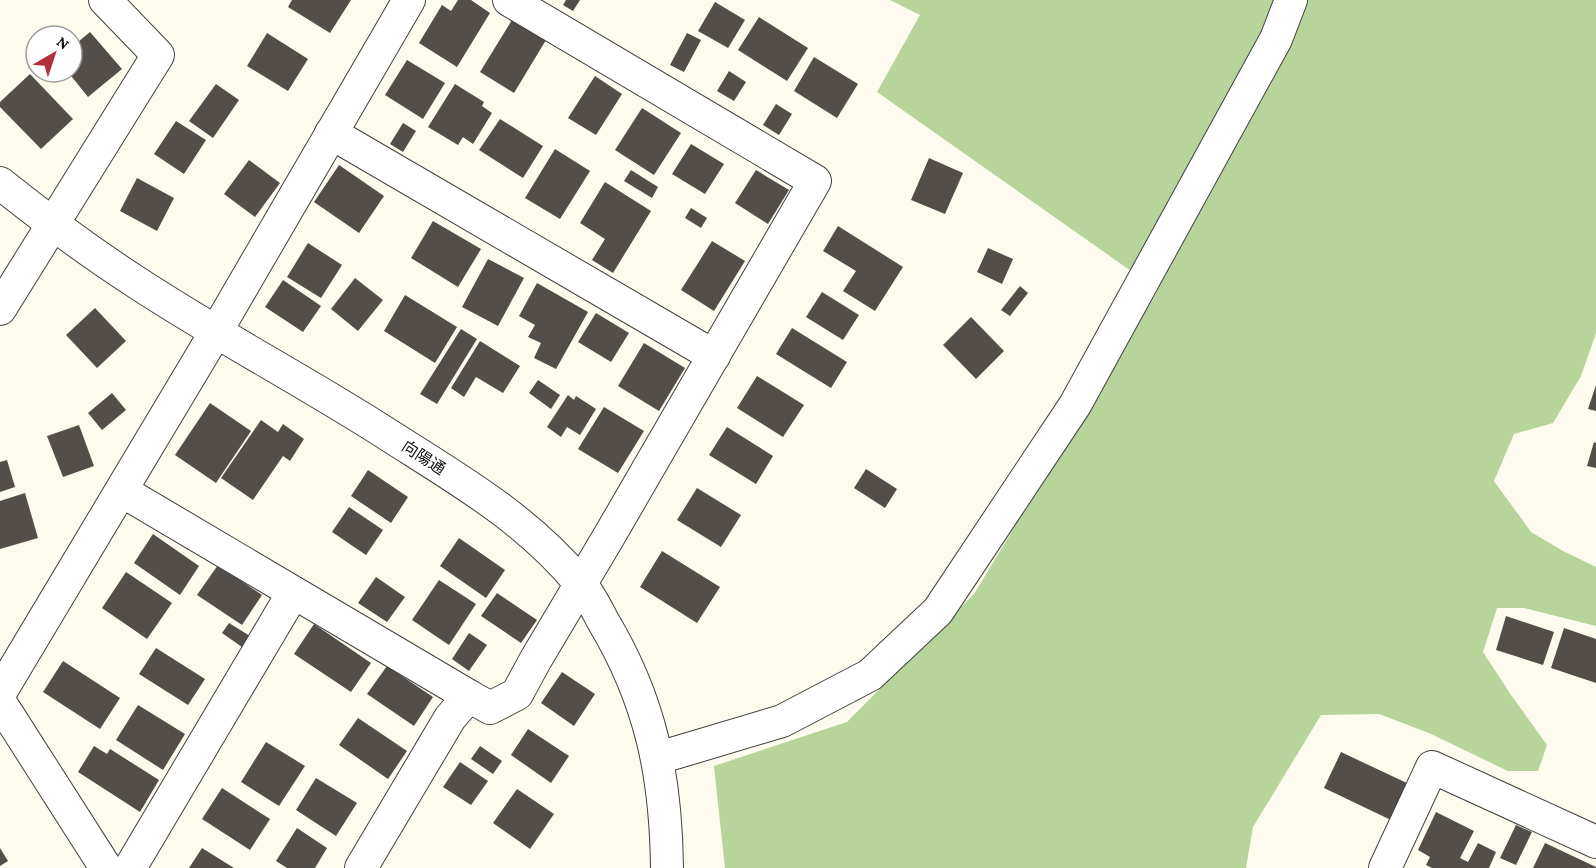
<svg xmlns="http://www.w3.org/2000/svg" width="1596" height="868" viewBox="0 0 1596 868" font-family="'Crimson Pro','Noto Sans JP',serif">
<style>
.forest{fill:#b7d49b}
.building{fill:#544e4a}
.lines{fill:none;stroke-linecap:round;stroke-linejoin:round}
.minor-casing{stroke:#404040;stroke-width:34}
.minor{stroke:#fff;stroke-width:32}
.labels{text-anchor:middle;stroke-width:6;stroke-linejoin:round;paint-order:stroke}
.street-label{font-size:16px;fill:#0d0d0d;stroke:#fff}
</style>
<rect width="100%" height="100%" fill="#fdfaee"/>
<!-- forest -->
<path class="forest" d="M890,0H1596V333L1581,376L1553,423L1514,434L1494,481L1531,532L1563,551L1596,567V626L1524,608H1497L1483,652L1511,695L1547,745L1538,771H1508L1429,733L1379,714L1321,715L1253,827L1246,868H725L714,766L847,722L974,594L1158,290L877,92L920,15Z"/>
<!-- building -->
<g class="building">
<path d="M292,0H351L330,33L288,7Z"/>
<path d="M458,0H471L490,13L457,67L419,43L442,5L451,11Z"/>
<path d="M566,0H580L573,11L563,5Z"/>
<path d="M715,2L745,20L728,48L698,31Z"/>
<path d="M759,17L808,48L787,81L738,50Z"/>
<path d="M512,20L546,40L514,93L480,72Z"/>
<path d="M90,32L122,69L88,97L68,72H72V47Z"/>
<path d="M267,33L308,59L288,91L247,66Z"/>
<path d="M687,33L701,40L684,72L670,65Z"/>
<path d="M814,57L858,84L837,118L794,91Z"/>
<path d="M407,60L445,83L423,119L385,95Z"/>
<path d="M729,71L746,82L734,101L717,91Z"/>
<path d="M30,74L73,119L41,149L0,107V102Z"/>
<path d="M595,76L622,94L596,135L568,118Z"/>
<path d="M216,84L239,100L213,138L189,121Z"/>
<path d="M455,84L484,102L482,106L492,113L473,144L463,137L458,145L428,127Z"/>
<path d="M776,104L792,114L779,135L763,125Z"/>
<path d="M642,108L681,133L654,175L615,150Z"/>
<path d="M500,119L543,146L523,178L479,150Z"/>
<path d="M176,121L206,140L184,174L154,154Z"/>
<path d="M403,123L416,131L403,152L390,144Z"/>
<path d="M691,144L724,164L705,194L672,174Z"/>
<path d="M555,149L590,171L560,219L525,198Z"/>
<path d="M929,158L963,173L945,214L911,200Z"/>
<path d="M249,160L280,183L255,217L224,194Z"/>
<path d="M339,165L384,196L359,233L314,202Z"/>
<path d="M631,170L658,187L652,198L624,181Z"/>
<path d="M756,170L789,190L768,224L735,203Z"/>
<path d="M137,178L174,198L157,231L120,211Z"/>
<path d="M605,182L651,211L613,273L592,260L605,239L580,223Z"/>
<path d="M691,208L707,218L701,228L685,218Z"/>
<path d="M433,221L481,249L458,287L411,258Z"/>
<path d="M838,226L903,267L875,311L843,291L856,271L823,251Z"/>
<path d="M712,241L745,261L714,311L681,290Z"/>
<path d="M308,243L342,265L321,298L287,277Z"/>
<path d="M988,248L1013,259L1002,284L977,272Z"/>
<path d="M488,259L524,278L498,326L462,307Z"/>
<path d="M355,278L383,300L358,331L331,309Z"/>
<path d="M283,280L321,306L303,332L265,307Z"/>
<path d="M537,283L588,312L556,369L534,358L541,343L528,337L535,325L519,316Z"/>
<path d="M1020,286L1028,293L1010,316L1001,310Z"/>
<path d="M822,292L859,315L843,340L806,317Z"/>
<path d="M405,295L457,327L435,363L384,331Z"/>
<path d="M95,308L126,341L97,368L66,335Z"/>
<path d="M596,313L629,333L611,362L578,342Z"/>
<path d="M971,317L1004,351L976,379L943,345Z"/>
<path d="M792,328L847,362L831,388L776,354Z"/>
<path d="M461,329L477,339L437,404L420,394Z"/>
<path d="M480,341L520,366L503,393L476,377L464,397L451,388Z"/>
<path d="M644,343L685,368L659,411L618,386Z"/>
<path d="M757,376L804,405L783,437L737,408Z"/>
<path d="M538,380L560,395L551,409L529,393Z"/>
<path d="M1596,385V411L1588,409Z"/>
<path d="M112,393L126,410L102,430L88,413Z"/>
<path d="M568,395L574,400L576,396L596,409L580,435L567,427L561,437L547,427Z"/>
<path d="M210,403L251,431L216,483L175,455Z"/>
<path d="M604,407L644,431L618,473L578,449Z"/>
<path d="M261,420L278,432L283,424L304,439L290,461L283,456L253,500L221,478Z"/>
<path d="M79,425L94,466L63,477L47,436Z"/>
<path d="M727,427L773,456L756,484L709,455Z"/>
<path d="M1594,442L1596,443V468L1587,466Z"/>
<path d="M7,460L15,487L0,492V462Z"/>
<path d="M866,469L897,489L885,508L854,488Z"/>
<path d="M368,470L408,497L391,523L351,496Z"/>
<path d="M697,488L741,515L721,547L677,520Z"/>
<path d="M25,493L38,538L0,549V501Z"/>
<path d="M349,507L383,530L366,555L332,532Z"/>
<path d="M153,534L199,566L180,595L134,563Z"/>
<path d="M459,538L505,570L486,598L440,566Z"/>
<path d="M662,551L720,587L697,623L640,587Z"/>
<path d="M218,565L262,595L242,625L197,595Z"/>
<path d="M126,572L172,603L147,639L102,608Z"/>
<path d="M376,577L405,597L387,622L358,603Z"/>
<path d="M439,580L476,604L449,645L412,620Z"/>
<path d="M497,593L537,620L521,643L481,616Z"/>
<path d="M1506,616L1554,632L1543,665L1496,650Z"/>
<path d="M229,623L250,636L242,647L222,633Z"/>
<path d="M314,624L371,663L351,692L294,654Z"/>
<path d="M1564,628L1596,639V683L1551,668Z"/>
<path d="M469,633L487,645L469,671L452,659Z"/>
<path d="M156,648L205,679L188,705L139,674Z"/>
<path d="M63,661L120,698L100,729L43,692Z"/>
<path d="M387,666L433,697L414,726L367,694Z"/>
<path d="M562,672L595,694L574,726L541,703Z"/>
<path d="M138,705L185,734L163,770L116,740Z"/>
<path d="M358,718L407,751L388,779L339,745Z"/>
<path d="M528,729L569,756L551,783L511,755Z"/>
<path d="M266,742L305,766L279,806L241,782Z"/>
<path d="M94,746L107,754L110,749L159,780L140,812L78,772Z"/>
<path d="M480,746L502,761L493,774L471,759Z"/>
<path d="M1341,752L1411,785L1393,821L1324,788Z"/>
<path d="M460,762L488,781L471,805L443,787Z"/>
<path d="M316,778L357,803L336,836L296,810Z"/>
<path d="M222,788L270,819L250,850L202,819Z"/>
<path d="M517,789L554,814L530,849L493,823Z"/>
<path d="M1436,812L1474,831L1460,858L1468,862L1478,843L1496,852L1489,868H1432L1426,865L1430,857L1418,850Z"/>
<path d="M1516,825L1532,832L1516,865L1500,858Z"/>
<path d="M297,828L327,848L315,868H287L276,861Z"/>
<path d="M1545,843L1596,867V868H1533Z"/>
<path d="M0,848L8,861L0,866Z"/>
<path d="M202,848L234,868H189Z"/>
</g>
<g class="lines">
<defs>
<g id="minor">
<path d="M331,133L714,356"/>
<path d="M0,183C45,219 91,253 139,284C220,337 306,382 387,434C457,479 525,517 579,582C589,593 596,608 603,621C651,701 666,776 667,868"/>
<path d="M0,309L158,55L105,0"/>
<path d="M122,491L469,696"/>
<path d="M0,693L217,330L409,0"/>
<path d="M0,702L106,868"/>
<path d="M658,758L782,721L870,675L938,611L1075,405L1276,39L1291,0"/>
<path d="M130,868L293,593"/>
<path d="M361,868L450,718L469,696L490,708L517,694L536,659L608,538L815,181L509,0"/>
<path d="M1385,868L1432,767L1596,842"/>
</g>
</defs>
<!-- minor casing -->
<use href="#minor" class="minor-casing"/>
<!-- minor -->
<use href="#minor" class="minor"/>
</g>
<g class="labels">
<!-- street labels -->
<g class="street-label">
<text transform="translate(424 457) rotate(33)" y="6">向陽通</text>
</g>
</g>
<!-- north arrow -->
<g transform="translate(54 54) rotate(39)"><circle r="28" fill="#ffffff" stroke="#9e9e9e" stroke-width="1.5"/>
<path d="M0-4.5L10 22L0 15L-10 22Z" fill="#b0313b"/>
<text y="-9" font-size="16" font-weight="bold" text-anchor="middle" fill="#0d0d0d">N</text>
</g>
</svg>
